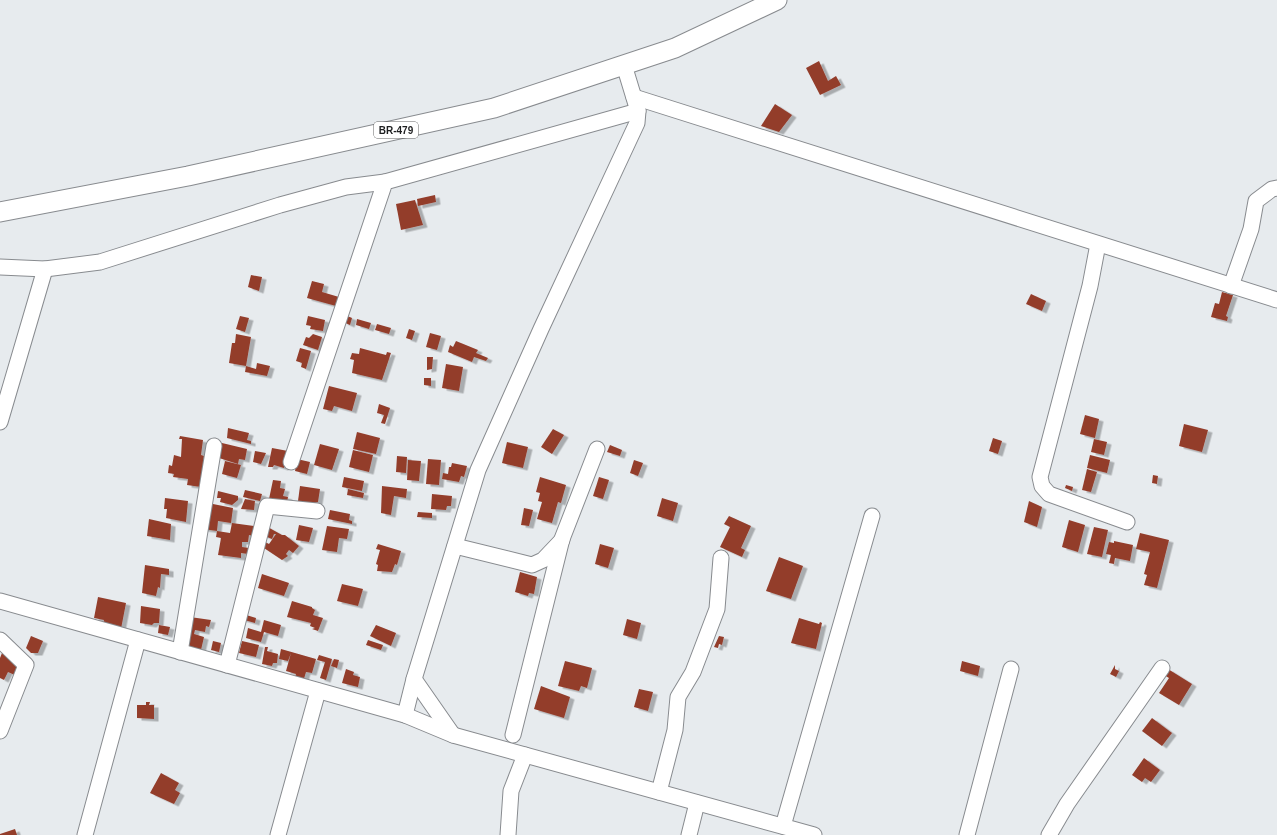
<svg xmlns="http://www.w3.org/2000/svg" width="1277" height="835" viewBox="0 0 1277 835" font-family="Helvetica,sans-serif">
<style>
.building{fill:#933d2c;filter:url(#shadow)}
.lines{fill:none;stroke-linecap:round;stroke-linejoin:round}
.minor-casing{stroke:#888b8f;stroke-width:17}
.major-casing{stroke:#888b8f;stroke-width:21}
.minor{stroke:#fff;stroke-width:15}
.major{stroke:#fff;stroke-width:19}
.labels{text-anchor:middle;stroke-width:4;stroke-linejoin:round;paint-order:stroke}
.shield{fill:#fff;stroke:#626263;stroke-width:1}
.shield-label{font-size:10px;font-weight:bold;fill:#1e1f20}
</style>
<defs>
<filter id="shadow"><feDropShadow dx="4.5" dy="2.5" stdDeviation="0" flood-color="#0004"/></filter>
</defs>
<rect width="100%" height="100%" fill="#e7ebee"/>
<!-- building -->
<g class="building">
<path d="M819,61L828,81L836,76L841,85L820,95L806,68Z"/>
<path d="M775,104L792,115L779,132L761,126Z"/>
<path d="M435,195L436,202L418,206L417,199Z"/>
<path d="M415,200L423,225L401,230L396,204Z"/>
<path d="M251,275L262,277L259,291L248,287Z"/>
<path d="M312,281L324,284L322,292L339,297L336,306L307,298Z"/>
<path d="M1222,292L1233,295L1226,316L1228,317L1227,321L1211,317L1215,303L1219,304Z"/>
<path d="M1031,294L1046,301L1042,311L1026,304Z"/>
<path d="M345,315L352,318L350,325L343,322Z"/>
<path d="M240,316L249,318L245,332L236,329Z"/>
<path d="M308,316L325,320L323,331L310,329L311,326L306,325Z"/>
<path d="M357,319L371,323L369,329L356,325Z"/>
<path d="M377,324L391,328L389,334L375,330Z"/>
<path d="M409,329L415,331L412,340L406,338Z"/>
<path d="M430,333L441,336L437,350L426,347Z"/>
<path d="M236,334L251,337L246,366L229,363L232,343H235Z"/>
<path d="M313,334L322,337L318,350L303,345L306,337L309,338Z"/>
<path d="M456,341L478,350L476,353L488,358L486,361L474,357L472,362L448,352L450,345L453,347Z"/>
<path d="M300,348L311,351L306,369L301,367L302,363L296,361Z"/>
<path d="M360,348L386,355L387,352L391,353L382,380L352,373L354,360L350,359L352,353L359,354Z"/>
<path d="M427,357H433L432,369L427,370Z"/>
<path d="M257,363L270,366L267,376L245,372L246,366L256,369Z"/>
<path d="M446,364L463,367L459,391L442,388Z"/>
<path d="M424,378H431V386L424,385Z"/>
<path d="M329,386L357,393L352,411L334,406L332,411L323,409Z"/>
<path d="M379,404L390,408L385,424L381,423L384,415L377,413Z"/>
<path d="M1085,415L1099,419L1095,438L1080,434Z"/>
<path d="M1184,424L1208,430L1202,452L1179,446Z"/>
<path d="M228,428L249,433L247,440L251,441V444L227,438Z"/>
<path d="M553,429L564,435L552,454L541,447Z"/>
<path d="M357,432L380,438L376,454L353,449Z"/>
<path d="M180,436L203,440L201,455L204,456L201,487L187,485L188,479L173,477L174,474L168,473L169,465L172,466L174,455L181,457L182,439H179Z"/>
<path d="M993,438L1002,441L998,454L989,451Z"/>
<path d="M1094,439L1107,442L1104,455L1091,452Z"/>
<path d="M507,442L528,447L523,468L502,463Z"/>
<path d="M222,443L247,449L245,460L239,459L238,464L219,458Z"/>
<path d="M320,444L339,449L332,470L314,465Z"/>
<path d="M610,445L622,450L620,456L607,452Z"/>
<path d="M272,448L288,451L284,468L274,465L273,467H268Z"/>
<path d="M353,450L373,455L369,472L349,467Z"/>
<path d="M255,451L266,453L261,464L253,462Z"/>
<path d="M1090,455L1110,460L1107,473L1087,468Z"/>
<path d="M397,456L407,457L406,473L396,472Z"/>
<path d="M297,459L310,462L307,474L295,471Z"/>
<path d="M428,459L441,460L439,485L426,484Z"/>
<path d="M408,460L421,461L419,481L407,480Z"/>
<path d="M634,460L643,463L638,476L630,473Z"/>
<path d="M225,461L241,465L237,478L222,474Z"/>
<path d="M452,463L467,466L464,477L461,476L459,482L442,479L443,473L448,474L449,467H451Z"/>
<path d="M1087,469L1097,472L1091,492L1082,490Z"/>
<path d="M1153,475L1158,476L1157,484L1152,483Z"/>
<path d="M344,477L364,481L362,491L342,487Z"/>
<path d="M540,477L566,485L561,503L558,502L552,523L537,519L542,502L538,501L540,493L536,492Z"/>
<path d="M599,477L609,480L603,499L593,496Z"/>
<path d="M273,480L281,481L280,488L285,489L283,496L288,497L287,502L269,499Z"/>
<path d="M1066,485L1073,487L1072,491L1065,488Z"/>
<path d="M300,486L320,489L318,502L311,504L298,501Z"/>
<path d="M382,486L407,489L406,498L394,496L391,515L381,513Z"/>
<path d="M348,489L364,493L363,498L347,495Z"/>
<path d="M245,490L262,494L260,501L243,497Z"/>
<path d="M218,491L238,496V500L232,505L220,502L221,498H217Z"/>
<path d="M432,494L452,496L451,506H447L446,510L431,509Z"/>
<path d="M165,498L188,501L186,522L166,518L167,509H164Z"/>
<path d="M662,498L678,503L673,521L657,516Z"/>
<path d="M245,499L255,501L254,510L241,509Z"/>
<path d="M1029,501L1042,507L1037,527L1024,522Z"/>
<path d="M208,503L233,508L231,523L218,521L217,531L203,529Z"/>
<path d="M524,508L533,510L529,526L521,525Z"/>
<path d="M330,510L350,514L349,520L352,521V524L328,519Z"/>
<path d="M418,512L432,513V518L417,517Z"/>
<path d="M729,516L751,526L741,548L745,550L742,557L720,547L730,527L724,524Z"/>
<path d="M149,519L171,524L170,540L147,536Z"/>
<path d="M1069,520L1085,525L1078,552L1062,547Z"/>
<path d="M232,523L254,526L253,536L249,535L248,542H242V547L249,548L248,554L241,553V558L218,555L221,538L216,537L217,531L230,533Z"/>
<path d="M264,525L282,535H285L299,546L293,553L289,550L286,554L288,556L282,560L261,546L259,539L269,544L276,534H274L272,539L260,534Z"/>
<path d="M299,525L313,528L309,542L296,540Z"/>
<path d="M327,526L349,529L347,539L339,538L337,552L322,550Z"/>
<path d="M1094,527L1108,530L1102,557L1087,554Z"/>
<path d="M1140,533L1169,540L1157,588L1144,585L1147,575L1144,574L1150,552L1136,549Z"/>
<path d="M1114,541L1133,545L1130,561L1115,558L1114,564L1109,563L1111,555L1106,554L1109,542L1114,543Z"/>
<path d="M378,544L401,551L397,565L395,564L392,572L377,571L378,565L376,564L380,550L376,549Z"/>
<path d="M600,544L614,548L608,568L595,564Z"/>
<path d="M779,557L803,566L791,599L766,591Z"/>
<path d="M145,565L169,569V575L161,574L160,588L158,587L156,596L142,593Z"/>
<path d="M520,572L537,577L534,594L529,593L528,596L515,592Z"/>
<path d="M262,574L289,583L284,596L258,588Z"/>
<path d="M342,584L363,589L358,606L337,601Z"/>
<path d="M98,597L126,603L121,629L103,624L104,620L94,618Z"/>
<path d="M292,601L312,607V608L315,610L313,615L323,618L318,631L312,629L315,628L310,626L311,623L287,617Z"/>
<path d="M141,606L160,609L159,623H154L152,625L140,623Z"/>
<path d="M243,614L256,618L255,623L241,619Z"/>
<path d="M190,617L211,620L209,627L206,626L205,632L195,630L194,634L204,637L201,650L185,646Z"/>
<path d="M799,618L819,624L820,622L822,623L816,649L791,643Z"/>
<path d="M627,619L641,623L637,639L623,635Z"/>
<path d="M264,620L281,625L278,636L264,632L261,642L246,638L248,628L261,632Z"/>
<path d="M159,625L170,627L168,635L158,633Z"/>
<path d="M376,625L396,633L391,646L370,636Z"/>
<path d="M31,636L43,641L38,653H31L26,648Z"/>
<path d="M719,636L724,637L722,645L719,644L718,648L714,647Z"/>
<path d="M368,640L383,645L381,650L366,645Z"/>
<path d="M213,641L221,643L219,652L211,650Z"/>
<path d="M242,641L259,645L256,657L239,653Z"/>
<path d="M265,647H268L267,651L278,654L277,663H273L272,666L262,664Z"/>
<path d="M281,649L316,659L312,673L306,672L303,682L294,680L296,674L286,671L291,653L288,661L279,659Z"/>
<path d="M2,653L19,661L17,676L8,672L4,680L0,678V658Z"/>
<path d="M319,655L332,659L326,680L320,678L325,662L317,660Z"/>
<path d="M334,659L339,660L337,668L331,666Z"/>
<path d="M565,661L592,668L587,688L581,686L579,691L558,686Z"/>
<path d="M962,661L980,666L978,676L960,671Z"/>
<path d="M1115,665V669L1119,671L1116,677L1110,674Z"/>
<path d="M346,669L354,672L353,675L360,677L358,687L342,683Z"/>
<path d="M1168,669L1192,684L1179,705L1159,693L1169,678L1164,675Z"/>
<path d="M541,686L570,697L564,718L534,709Z"/>
<path d="M639,689L653,692L648,711L634,707Z"/>
<path d="M146,702H150L149,705H154V719L137,718V705H146Z"/>
<path d="M1152,718L1172,733L1162,746L1142,731Z"/>
<path d="M1144,758L1160,770L1151,782L1145,778L1142,782L1132,775Z"/>
<path d="M161,773L179,783L175,790L180,793L174,804L150,793Z"/>
<path d="M15,829L17,835H0V834Z"/>
</g>
<g class="lines">
<defs>
<g id="minor">
<path d="M634,97L1277,300"/>
<path d="M1098,244L1090,286L1040,477L1042,486L1049,494L1127,522"/>
<path d="M0,267L45,269L100,262L280,205L346,187L385,182"/>
<path d="M1231,286L1251,229L1256,201L1272,189L1277,188"/>
<path d="M0,422L45,269"/>
<path d="M291,462L385,182L638,111"/>
<path d="M455,546L532,565L543,560L562,540"/>
<path d="M0,601L405,715L453,735L814,835"/>
<path d="M0,640L26,665L0,731"/>
<path d="M180,652L214,446"/>
<path d="M227,665L267,506L317,511"/>
<path d="M414,679L453,735"/>
<path d="M405,715L414,679L478,470L541,329L637,123L638,111L624,65"/>
<path d="M513,735L562,539L597,449"/>
<path d="M659,792L675,730L678,697L693,672L717,609L721,558"/>
<path d="M783,826L872,516"/>
<path d="M85,835L138,640"/>
<path d="M278,835L318,691"/>
<path d="M508,835L511,791L525,755"/>
<path d="M689,835L697,803"/>
<path d="M967,835L1011,669"/>
<path d="M1049,835L1067,804L1162,668"/>
</g>
<path id="major" d="M0,212L188,176L494,108L675,48L777,0"/>
</defs>
<!-- minor casing -->
<use href="#minor" class="minor-casing"/>
<!-- major casing -->
<use href="#major" class="major-casing"/>
<!-- minor -->
<use href="#minor" class="minor"/>
<!-- major -->
<use href="#major" class="major"/>
</g>
<g class="labels">
<!-- shield labels -->
<rect class="shield" x="374" y="122" width="44" height="16" rx="3"/>
<g class="shield-label">
<text x="396" y="134">BR-479</text>
</g>
</g>
</svg>
